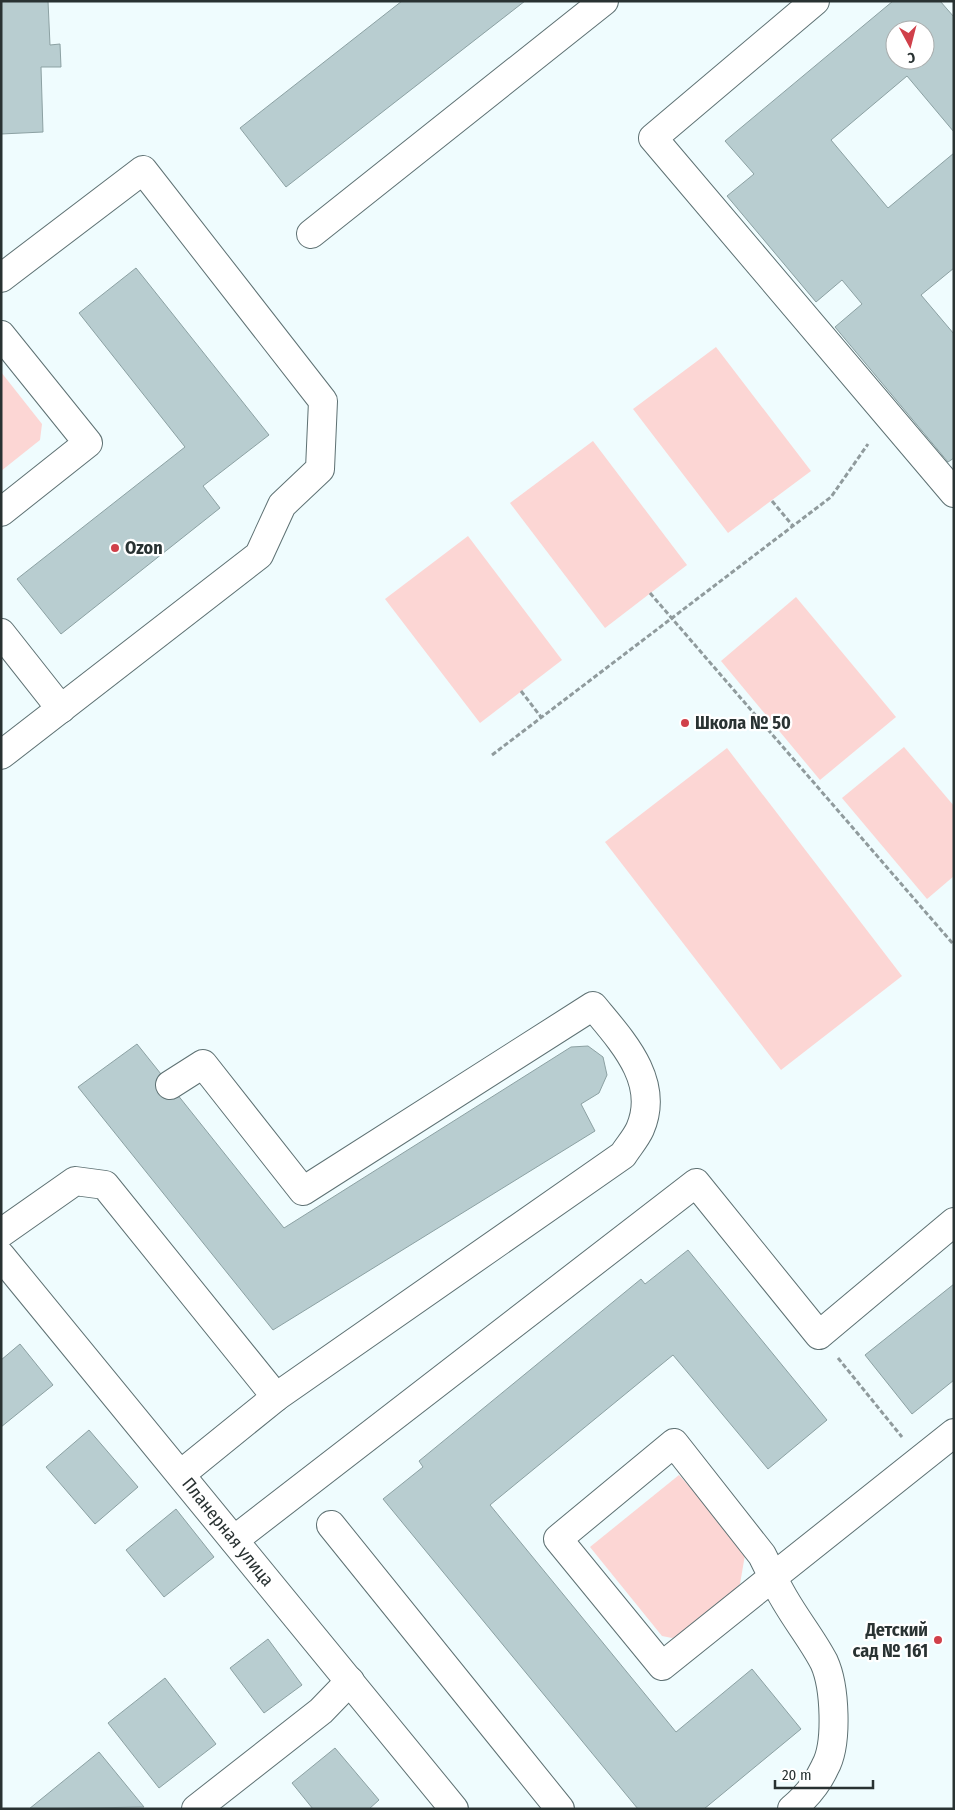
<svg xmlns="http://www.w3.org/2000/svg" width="955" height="1810" viewBox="0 0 955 1810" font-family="'Fira Sans Condensed',sans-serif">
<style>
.green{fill:#fcd6d4}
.building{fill:#b8cdd0;stroke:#8ca1a3;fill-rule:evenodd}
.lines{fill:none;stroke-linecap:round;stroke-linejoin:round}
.minor-casing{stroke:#5e7173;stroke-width:30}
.path{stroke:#909b9d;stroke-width:3;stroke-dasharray:5 2.5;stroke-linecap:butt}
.minor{stroke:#fff;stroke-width:28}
.poi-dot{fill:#d0404a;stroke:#fff;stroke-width:2}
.labels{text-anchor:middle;stroke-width:4.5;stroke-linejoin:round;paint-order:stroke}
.poi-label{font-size:18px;font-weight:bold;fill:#293232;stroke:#fff;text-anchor:start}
.street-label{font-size:18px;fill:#293232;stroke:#fff}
</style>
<rect width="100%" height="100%" fill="#effcfe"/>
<!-- green -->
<g class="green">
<path d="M716,347L811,471L728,533L633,409Z"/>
<path d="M1,372L42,424L40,440L1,471Z"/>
<path d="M593,441L687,565L605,628L510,503Z"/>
<path d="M468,536L562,660L480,723L385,599Z"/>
<path d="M796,597L896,717L820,780L721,661Z"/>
<path d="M904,747L954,806V876L927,899L842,798Z"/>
<path d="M727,748L902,976L781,1070L605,842Z"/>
<path d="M679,1475L746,1549L740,1584L692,1633L672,1638L662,1636L590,1547Z"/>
</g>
<!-- building -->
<g class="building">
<path d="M1,1H48L50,45L60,44L61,67H41L43,132L1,134Z"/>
<path d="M402,1H525L286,187L240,128Z"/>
<path d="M893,1H940L954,17V132L907,76L831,140L888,208L954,153V268L921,295L954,334V458L948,462L835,327L862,304L842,280L816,302L727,196L754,174L725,141ZM895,30H925V60H895Z"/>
<path d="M136,268L269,435L203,486L220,508L61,634L17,579L185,447L79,313Z"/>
<path d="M137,1044L284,1228L571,1047L588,1046L603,1057L607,1075L599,1093L581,1104L595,1131L273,1330L78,1087Z"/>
<path d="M688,1250L827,1420L768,1469L673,1355L490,1505L676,1732L752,1669L801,1729L704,1809H638L383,1499L423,1467L419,1461L641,1279L645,1284Z"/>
<path d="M954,1284V1380L912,1414L865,1355Z"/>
<path d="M20,1344L53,1385L1,1427V1360Z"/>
<path d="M89,1430L138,1487L95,1524L46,1467Z"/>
<path d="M176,1509L214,1557L164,1597L126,1550Z"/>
<path d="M268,1639L302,1685L264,1713L230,1668Z"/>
<path d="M165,1678L216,1744L159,1788L108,1723Z"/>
<path d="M335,1748L379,1800L369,1809H313L292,1783Z"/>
<path d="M99,1752L144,1807L29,1809Z"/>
</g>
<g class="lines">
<defs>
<g id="minor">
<path d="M815,1L653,138L954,493"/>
<path d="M311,234L604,1"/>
<path d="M1,278L143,170L323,401L320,469L282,505L259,555L1,755"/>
<path d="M1,335L88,443L1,512"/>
<path d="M1,633L61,709"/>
<path d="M170,1085L203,1064L303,1191L593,1006C621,1040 661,1081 640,1129C636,1138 628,1147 623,1155L276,1397L181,1474"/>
<path d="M1,1233L75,1181L105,1185L276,1397"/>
<path d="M1,1256L454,1809"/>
<path d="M674,1443L762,1555L773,1577L662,1666L558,1539Z"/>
<path d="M331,1525L560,1809"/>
<path d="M234,1540L696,1183L819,1335L954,1222"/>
<path d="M196,1809L321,1711L350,1681"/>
<path d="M792,1809C805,1798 818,1783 825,1767C838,1744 835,1686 824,1662C809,1633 786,1608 773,1577L954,1433"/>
</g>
</defs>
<!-- minor casing -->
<use href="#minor" class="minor-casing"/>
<!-- path -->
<g class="path">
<path d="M772,501L793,526"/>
<path d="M650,593L954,945"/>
<path d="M521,691L541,717"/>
<path d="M492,755L831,497L868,444"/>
<path d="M838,1358L902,1437"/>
</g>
<!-- minor -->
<use href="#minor" class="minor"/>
</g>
<!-- markers -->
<g class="poi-dot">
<circle cx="115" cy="548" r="5"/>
<circle cx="685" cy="723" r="5"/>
<circle cx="938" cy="1640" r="5"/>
</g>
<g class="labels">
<!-- poi labels -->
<g class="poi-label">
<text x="125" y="554">Ozon</text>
<text x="695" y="729">Школа № 50</text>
<text x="928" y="1636" text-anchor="end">Детский<tspan x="928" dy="21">сад № 161</tspan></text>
</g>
<!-- street labels -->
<g class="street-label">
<text transform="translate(228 1532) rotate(51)" y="6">Планерная улица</text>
</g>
</g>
<!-- border -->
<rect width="955" height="1810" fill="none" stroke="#293232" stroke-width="5"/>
<!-- north arrow -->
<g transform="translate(910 45) rotate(173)"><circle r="24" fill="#ffffff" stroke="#a9adad"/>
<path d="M0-4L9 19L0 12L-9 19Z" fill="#d0404a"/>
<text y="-8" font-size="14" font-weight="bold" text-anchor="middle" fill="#293232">С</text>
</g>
<!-- scale -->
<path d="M775 1780v8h98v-8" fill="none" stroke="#293232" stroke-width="2.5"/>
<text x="782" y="1780" font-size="15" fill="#293232" stroke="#ffffff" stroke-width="4" paint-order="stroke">20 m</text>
</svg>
